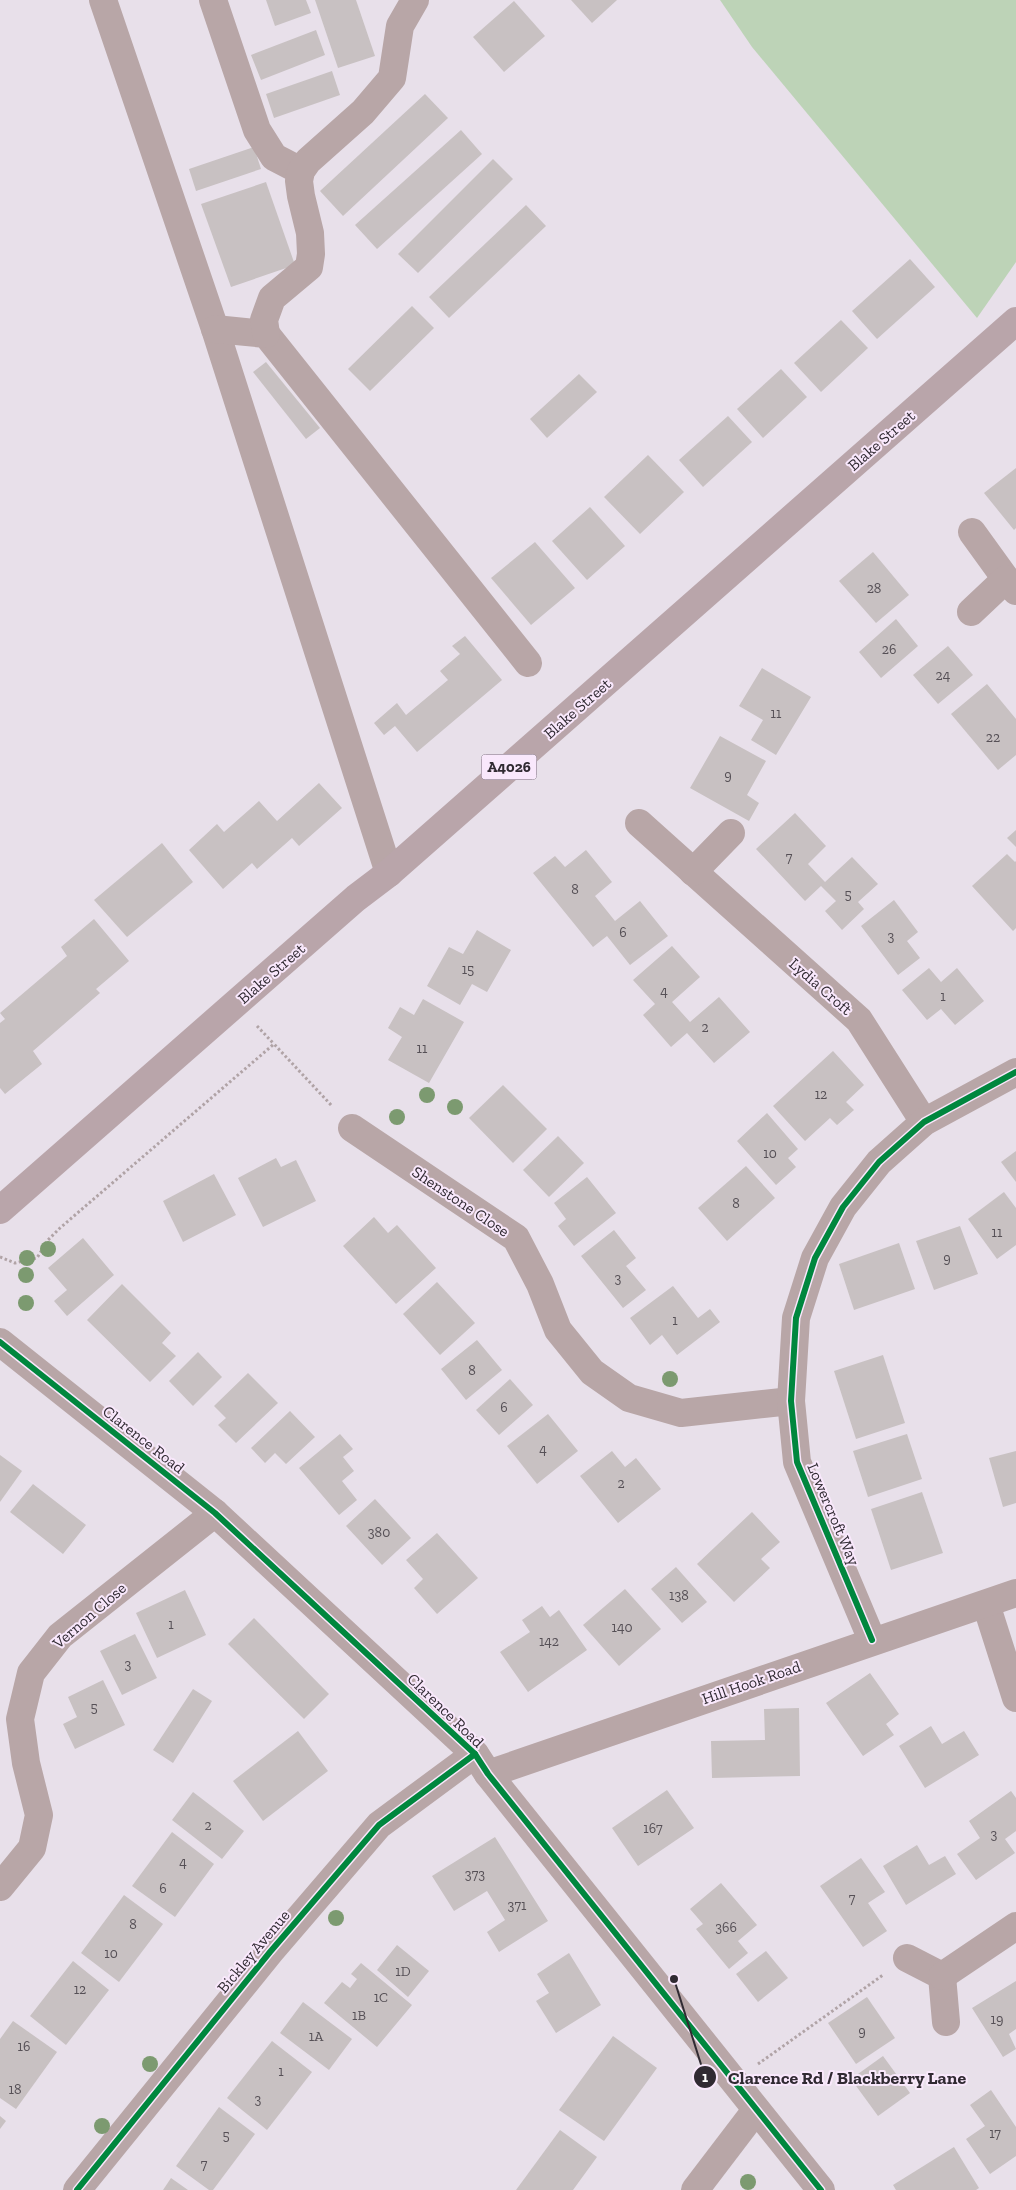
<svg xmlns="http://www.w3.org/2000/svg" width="1016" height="2190" viewBox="0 0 1016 2190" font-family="'Zilla Slab',serif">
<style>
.green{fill:#bdd3b7}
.building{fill:#c8c1c2}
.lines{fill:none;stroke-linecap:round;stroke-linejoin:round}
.path{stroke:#b0a3a6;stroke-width:3;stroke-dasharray:2.5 2.5;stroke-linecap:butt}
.minor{stroke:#b8a6a7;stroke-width:28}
.major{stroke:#b9a5aa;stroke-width:28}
.cycleway-casing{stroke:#f9e8fc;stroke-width:9}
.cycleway{stroke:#00873e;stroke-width:6}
.tree{fill:#7c9a70}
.labels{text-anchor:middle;stroke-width:4;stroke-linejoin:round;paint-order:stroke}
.number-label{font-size:14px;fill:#565056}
.shield{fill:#f9e8fc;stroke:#6c636f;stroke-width:1}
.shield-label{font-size:15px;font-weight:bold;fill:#302a32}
.street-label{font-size:16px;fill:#302a32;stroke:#f9e8fc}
.leader{fill:none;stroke:#302a32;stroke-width:2}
.callout-dot{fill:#302a32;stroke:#f9e8fc;stroke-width:2}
.mark-label{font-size:15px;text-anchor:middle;font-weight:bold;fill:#fff}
.callout-label{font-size:18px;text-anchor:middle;font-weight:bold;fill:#302a32;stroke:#f9e8fc;stroke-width:4;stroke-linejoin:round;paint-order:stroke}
</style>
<rect width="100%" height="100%" fill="#e8e0ea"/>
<!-- green -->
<path class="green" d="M720,0H1016V262L977,318L752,47Z"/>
<!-- building -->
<g class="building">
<path d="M266,0H306L311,13L275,26Z"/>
<path d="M315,0H356L375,56L338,68Z"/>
<path d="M571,0H617L592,23Z"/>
<path d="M514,1L545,36L504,72L473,37Z"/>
<path d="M316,30L325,55L261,80L251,55Z"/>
<path d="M332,71L340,95L274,118L266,94Z"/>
<path d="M425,94L448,118L343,216L320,191Z"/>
<path d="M461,130L482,154L377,249L355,225Z"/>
<path d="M254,147L261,169L196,191L189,169Z"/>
<path d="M493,159L513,179L418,273L398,254Z"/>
<path d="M266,182L295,265L231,287L201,204Z"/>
<path d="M526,205L546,226L449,318L429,297Z"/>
<path d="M910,259L935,287L877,339L852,311Z"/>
<path d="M412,306L434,328L370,391L348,369Z"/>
<path d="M841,320L868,348L821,392L794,363Z"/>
<path d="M266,362L320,428L306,439L253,372Z"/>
<path d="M781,369L807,397L763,438L737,409Z"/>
<path d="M579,374L597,392L547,438L530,419Z"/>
<path d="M728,416L752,442L703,487L679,460Z"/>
<path d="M648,455L684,492L640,534L604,497Z"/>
<path d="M1016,468V528L1014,530L984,493Z"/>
<path d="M590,507L625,546L587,580L552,541Z"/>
<path d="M535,542L575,588L531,625L491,578Z"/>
<path d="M873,552L909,595L876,623L839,581Z"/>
<path d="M896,619L918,646L881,678L859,652Z"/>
<path d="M465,636L502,680L417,752L395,726L384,735L374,723L397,703L406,715L448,680L440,671L460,654L452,646Z"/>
<path d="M948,646L973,675L938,704L913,675Z"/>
<path d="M762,668L811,697L776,755L751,740L763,720L739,706Z"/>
<path d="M987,684L1016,719V755L998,770L951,714Z"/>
<path d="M720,736L766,761L747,795L759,803L749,821L690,788Z"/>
<path d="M319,783L342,808L299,846L292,838L257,869L252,863L223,889L189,850L217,824L224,832L259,801L277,821Z"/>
<path d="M795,813L826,846L808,864L825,882L852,857L878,884L858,902L864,909L842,930L825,911L836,901L821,886L805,901L756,849Z"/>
<path d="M1016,830V847L1007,838Z"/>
<path d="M162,843L193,882L127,937L94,900Z"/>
<path d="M586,850L612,882L595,896L615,921L640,901L668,936L630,965L607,936L593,947L533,873L555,856L565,867Z"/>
<path d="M1007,854L1015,862L1016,861V928L1013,931L972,886Z"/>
<path d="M894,900L918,932L907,941L920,958L898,975L861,926Z"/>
<path d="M94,919L129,961L96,989L100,993L33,1051L42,1064L5,1094L0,1088V1023L5,1019L0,1013L67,956L61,947Z"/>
<path d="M477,930L511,950L487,992L472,984L460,1005L427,986L449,947L463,954Z"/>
<path d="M672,946L700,977L672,1002L690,1022L719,997L750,1032L714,1063L687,1033L671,1047L643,1015L655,1004L633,980Z"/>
<path d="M929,968L941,982L957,968L984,1001L955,1025L941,1009L927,1020L902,990Z"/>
<path d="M423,999L464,1022L429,1083L388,1060L402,1037L388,1028L400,1007L414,1015Z"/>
<path d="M833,1051L864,1085L846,1102L854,1110L837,1125L830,1118L805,1141L773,1106Z"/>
<path d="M503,1085L547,1129L513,1163L469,1118Z"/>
<path d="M767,1113L798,1149L788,1158L796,1167L776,1185L737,1141Z"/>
<path d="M558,1136L584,1163L549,1197L523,1170Z"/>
<path d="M1016,1151V1182L1001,1162Z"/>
<path d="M276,1158L281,1167L296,1160L316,1201L263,1227L238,1178Z"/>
<path d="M746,1166L775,1198L727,1241L698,1208Z"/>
<path d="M214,1174L236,1215L183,1242L163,1201Z"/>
<path d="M587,1177L616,1213L574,1246L558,1226L566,1219L554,1203Z"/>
<path d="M1004,1192L1016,1208V1245L997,1259L968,1219Z"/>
<path d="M374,1217L388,1233L397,1225L436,1268L396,1304L343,1246Z"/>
<path d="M960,1226L978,1274L934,1290L916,1241Z"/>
<path d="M614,1230L636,1258L626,1266L646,1290L623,1308L581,1256Z"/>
<path d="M83,1238L114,1275L67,1316L54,1301L67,1290L48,1268Z"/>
<path d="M899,1243L915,1289L854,1310L839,1264Z"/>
<path d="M437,1282L475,1323L440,1355L403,1314Z"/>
<path d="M122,1284L171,1333L162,1343L176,1356L150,1382L87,1320Z"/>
<path d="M673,1286L698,1318L710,1309L720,1322L677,1355L662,1335L650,1345L630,1318Z"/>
<path d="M477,1340L502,1370L466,1400L441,1369Z"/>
<path d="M198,1352L222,1377L193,1406L169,1381Z"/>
<path d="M883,1355L905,1423L856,1439L834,1371Z"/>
<path d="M248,1373L278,1403L236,1443L218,1425L226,1418L214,1406Z"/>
<path d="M510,1379L533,1405L499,1435L476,1410Z"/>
<path d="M290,1411L315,1437L286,1464L275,1453L265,1463L251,1448Z"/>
<path d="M548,1414L578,1451L537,1484L507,1446Z"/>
<path d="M340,1434L353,1449L343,1457L354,1471L342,1481L357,1500L339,1515L299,1468Z"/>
<path d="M907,1434L922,1479L868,1497L853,1451Z"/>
<path d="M612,1451L625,1467L636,1458L661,1489L618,1523L580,1476Z"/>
<path d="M1016,1451V1503L1003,1507L989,1458Z"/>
<path d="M0,1455L22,1471L0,1502Z"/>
<path d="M33,1484L86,1525L63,1554L10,1512Z"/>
<path d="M922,1492L943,1553L891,1570L871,1509Z"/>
<path d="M375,1499L411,1538L382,1565L346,1526Z"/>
<path d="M752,1512L780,1542L761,1559L770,1568L734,1602L697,1564Z"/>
<path d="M437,1533L478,1578L437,1614L414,1588L423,1579L406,1560Z"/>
<path d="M676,1567L707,1602L682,1623L651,1589Z"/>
<path d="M625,1589L661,1629L619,1666L583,1625Z"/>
<path d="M185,1590L206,1635L157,1658L136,1613Z"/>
<path d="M542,1606L550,1617L559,1610L587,1650L528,1692L500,1652L530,1632L522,1620Z"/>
<path d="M254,1618L329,1694L304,1719L228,1644Z"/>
<path d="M135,1634L157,1678L122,1695L100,1651Z"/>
<path d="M870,1673L899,1714L886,1724L894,1735L863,1756L826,1703Z"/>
<path d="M103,1680L125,1725L75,1749L63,1724L77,1717L68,1697Z"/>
<path d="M193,1689L212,1701L173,1763L153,1750Z"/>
<path d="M799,1708L800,1776L712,1778L711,1741L765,1740L764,1709Z"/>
<path d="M931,1726L942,1744L964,1731L979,1755L925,1788L899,1746Z"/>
<path d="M298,1731L328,1771L263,1821L233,1781Z"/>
<path d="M667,1790L694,1828L638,1866L612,1828Z"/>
<path d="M1011,1791L1016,1798V1831L1005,1839L1015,1853L976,1880L957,1854L980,1838L969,1821Z"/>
<path d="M193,1792L244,1831L222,1859L172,1820Z"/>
<path d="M172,1832L214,1864L175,1917L132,1886Z"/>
<path d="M495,1837L548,1921L499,1952L487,1932L505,1920L487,1891L454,1911L432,1876Z"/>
<path d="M917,1845L929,1865L945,1856L956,1874L906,1905L883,1866Z"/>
<path d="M861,1858L885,1892L868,1903L887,1931L863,1947L820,1886Z"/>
<path d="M721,1883L757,1925L738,1941L748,1953L729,1969L696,1929L703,1924L690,1909Z"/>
<path d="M124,1895L163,1924L119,1982L81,1953Z"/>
<path d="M397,1945L429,1971L408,1997L377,1970Z"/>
<path d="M766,1951L788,1978L758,2002L736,1974Z"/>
<path d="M569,1953L601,2005L556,2033L536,2001L549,1993L537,1974Z"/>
<path d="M73,1961L109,1990L66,2045L30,2016Z"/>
<path d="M361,1963L412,2005L377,2047L324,2003L342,1982L350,1988L357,1979L351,1974Z"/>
<path d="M1016,1981V2029L1009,2034L1016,2049L1003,2057L972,2008Z"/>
<path d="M867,1997L895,2038L856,2064L828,2023Z"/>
<path d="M303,2002L352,2039L329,2070L280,2033Z"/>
<path d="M13,2021L57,2052L16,2109L0,2098V2039Z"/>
<path d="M613,2036L657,2068L604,2141L559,2110Z"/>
<path d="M272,2041L312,2072L267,2130L227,2098Z"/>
<path d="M883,2056L910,2093L878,2116L851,2079Z"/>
<path d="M991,2090L1016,2127V2156L990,2174L966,2139L985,2126L970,2105Z"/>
<path d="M219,2107L255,2134L213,2190H209L176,2166Z"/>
<path d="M0,2116L6,2121L0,2129Z"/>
<path d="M560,2130L597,2157L573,2190H516Z"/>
<path d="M954,2147L979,2188L976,2190H896L893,2185Z"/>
<path d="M171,2178L188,2190H163Z"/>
</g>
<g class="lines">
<!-- path -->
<g class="path">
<path d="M257,1026L274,1044"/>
<path d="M0,1257L15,1263L37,1258L48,1240L60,1228L274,1044L332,1106"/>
<path d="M758,2064L883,1975"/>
</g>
<!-- minor -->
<g class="minor">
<path d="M103,0L215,329L389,873"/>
<path d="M213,0L257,130L274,157L301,171"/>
<path d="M215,329L266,334L528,663"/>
<path d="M266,334L264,320L272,298L309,267L311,254L310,233L301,196L299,181L301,171L308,161L363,112L392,78L400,26L415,0"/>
<path d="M972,532L1006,579"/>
<path d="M971,612L1006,579L1016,591"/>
<path d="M639,823L859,1020L924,1122"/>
<path d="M693,872L731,833"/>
<path d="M352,1128L516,1238L540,1284L558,1330L592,1372L629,1398L681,1413L791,1401"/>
<path d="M0,1342L215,1513L475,1754L488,1774L821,2190"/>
<path d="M986,1604L1016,1698"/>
<path d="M872,1640L797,1462L791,1401L796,1318L815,1258L843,1207L879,1162L924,1122L1016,1072"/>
<path d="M488,1774L1016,1593"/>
<path d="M0,1887L32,1848L39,1815L26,1763L20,1719L31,1673L60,1636L215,1513"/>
<path d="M907,1958L942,1976L946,2022"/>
<path d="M942,1976L1016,1926"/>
<path d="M77,2190L270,1952L379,1825L475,1754"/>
<path d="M695,2190L756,2110"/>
</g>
<!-- major -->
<path class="major" d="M0,1210L356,898L389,873L1016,321"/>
<defs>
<g id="cycleway">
<path d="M0,1342L215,1513L475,1754L488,1774L821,2190"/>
<path d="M872,1640L797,1462L791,1401L796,1318L815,1258L843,1207L879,1162L924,1122L1016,1072"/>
<path d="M77,2190L270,1952L379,1825L475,1754"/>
</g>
</defs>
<!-- cycleway casing -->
<use href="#cycleway" class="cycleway-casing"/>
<!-- cycleway -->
<use href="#cycleway" class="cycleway"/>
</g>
<!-- trees -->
<g class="tree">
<circle cx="427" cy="1095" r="8"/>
<circle cx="455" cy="1107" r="8"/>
<circle cx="397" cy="1117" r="8"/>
<circle cx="48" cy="1249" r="8"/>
<circle cx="27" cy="1258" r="8"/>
<circle cx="26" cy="1275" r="8"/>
<circle cx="26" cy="1303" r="8"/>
<circle cx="670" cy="1379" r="8"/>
<circle cx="336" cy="1918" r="8"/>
<circle cx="150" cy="2064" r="8"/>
<circle cx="102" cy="2126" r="8"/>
<circle cx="748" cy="2182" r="8"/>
</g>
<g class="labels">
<!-- number labels -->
<g class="number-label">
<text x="874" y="593">28</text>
<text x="889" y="654">26</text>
<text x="943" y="680">24</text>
<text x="776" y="718">11</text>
<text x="993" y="742">22</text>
<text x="728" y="780">9</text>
<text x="789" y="862">7</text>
<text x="575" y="894">8</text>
<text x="848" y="899">5</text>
<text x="623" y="937">6</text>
<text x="891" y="941">3</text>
<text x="468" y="974">15</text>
<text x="664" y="996">4</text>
<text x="943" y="1001">1</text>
<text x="705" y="1032">2</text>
<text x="422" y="1053">11</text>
<text x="821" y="1099">12</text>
<text x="770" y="1158">10</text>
<text x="736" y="1208">8</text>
<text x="997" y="1237">11</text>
<text x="947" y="1263">9</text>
<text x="618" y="1283">3</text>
<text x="675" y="1325">1</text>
<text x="472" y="1375">8</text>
<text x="504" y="1412">6</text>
<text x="543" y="1454">4</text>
<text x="621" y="1488">2</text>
<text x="379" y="1537">380</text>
<text x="679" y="1600">138</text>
<text x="171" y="1629">1</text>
<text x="622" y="1632">140</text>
<text x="549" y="1646">142</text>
<text x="128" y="1669">3</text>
<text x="94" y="1712">5</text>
<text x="208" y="1830">2</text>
<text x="653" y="1833">167</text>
<text x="994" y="1839">3</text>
<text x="183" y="1867">4</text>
<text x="475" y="1879">373</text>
<text x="163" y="1893">6</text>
<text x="852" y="1903">7</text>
<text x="517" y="1910">371</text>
<text x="133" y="1929">8</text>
<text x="726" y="1932">366</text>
<text x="111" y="1958">10</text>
<text x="403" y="1976">1D</text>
<text x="80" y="1994">12</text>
<text x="381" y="2002">1C</text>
<text x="359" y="2020">1B</text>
<text x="997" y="2024">19</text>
<text x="862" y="2036">9</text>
<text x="316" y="2041">1A</text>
<text x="24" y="2051">16</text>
<text x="281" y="2076">1</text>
<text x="15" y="2094">18</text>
<text x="258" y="2104">3</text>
<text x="995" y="2138">17</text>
<text x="226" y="2140">5</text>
<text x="204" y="2169">7</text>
</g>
<!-- shield labels -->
<rect class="shield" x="481.5" y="754.5" width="55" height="25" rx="4"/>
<g class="shield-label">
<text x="509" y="772">A4026</text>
</g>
<!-- street labels -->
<g class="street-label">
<text transform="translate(881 440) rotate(-41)" y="6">Blake Street</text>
<text transform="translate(577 708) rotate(-41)" y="6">Blake Street</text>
<text transform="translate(271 973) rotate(-41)" y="6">Blake Street</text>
<text transform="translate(821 986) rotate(41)" y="6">Lydia Croft</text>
<text transform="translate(461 1201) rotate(34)" y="6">Shenstone Close</text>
<text transform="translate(144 1439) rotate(38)" y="6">Clarence Road</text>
<text transform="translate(834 1514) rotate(67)" y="6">Lowercroft Way</text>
<text transform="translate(89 1615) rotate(-41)" y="6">Vernon Close</text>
<text transform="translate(751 1682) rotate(-19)" y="6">Hill Hook Road</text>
<text transform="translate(446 1710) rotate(44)" y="6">Clarence Road</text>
<text transform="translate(253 1951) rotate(-50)" y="6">Bickley Avenue</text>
</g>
</g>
<!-- callouts -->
<path class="leader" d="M674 1979L705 2077"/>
<g class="callout-dot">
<circle cx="674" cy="1979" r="5"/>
<circle cx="705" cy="2077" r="12"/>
</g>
<g class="mark-label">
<text x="705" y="2082">1</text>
</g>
<g class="callout-label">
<text x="847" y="2084">Clarence Rd / Blackberry Lane</text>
</g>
</svg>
